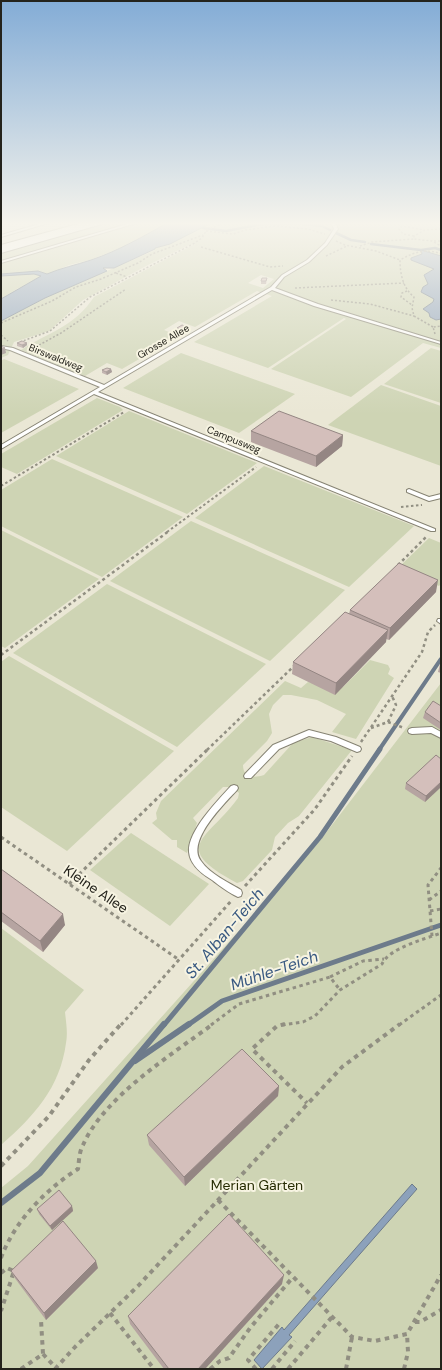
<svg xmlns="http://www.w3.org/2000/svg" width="442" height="1370" viewBox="0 0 442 1370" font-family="'DM Sans',sans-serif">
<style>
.green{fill:#ced4b4;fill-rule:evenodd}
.water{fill:#8ca1bb;stroke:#6d7b8b}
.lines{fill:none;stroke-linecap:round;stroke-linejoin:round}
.stream-far3{stroke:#6d7b8b;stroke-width:2.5}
.stream-far2{stroke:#6d7b8b;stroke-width:4}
.stream-far1{stroke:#6d7b8b;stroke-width:5}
.stream{stroke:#6d7b8b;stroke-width:6}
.lane-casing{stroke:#868373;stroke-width:2}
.highway-casing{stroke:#868373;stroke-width:2}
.path-far4{stroke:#918f82;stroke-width:1.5;stroke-dasharray:2 2;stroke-linecap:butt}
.path-far3{stroke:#918f82;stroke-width:2;stroke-dasharray:2.5 2.5;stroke-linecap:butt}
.path-far2{stroke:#918f82;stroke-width:2.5;stroke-dasharray:3 3;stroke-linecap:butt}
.path-far1{stroke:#918f82;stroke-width:3;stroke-dasharray:3.5 3.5;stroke-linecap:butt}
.path{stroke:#918f82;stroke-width:4;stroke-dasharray:4.5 4.5;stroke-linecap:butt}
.lane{fill:#fff;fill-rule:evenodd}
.highway{fill:#fff;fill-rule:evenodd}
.wall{fill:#b6a4a1}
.shaded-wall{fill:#948683}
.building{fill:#d4bfbb;stroke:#948683}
.labels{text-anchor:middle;stroke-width:4;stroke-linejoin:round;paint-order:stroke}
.far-street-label{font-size:10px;fill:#24231c;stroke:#f7f4e2}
.near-street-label{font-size:14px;fill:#24231c;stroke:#f7f4e2}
.near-park-label{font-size:14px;fill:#272c03;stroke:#f7f4e2}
.near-water-label{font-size:16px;font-style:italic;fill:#395981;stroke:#f7f4e2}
</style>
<rect width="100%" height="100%" fill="#eae7d5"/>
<!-- green -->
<g class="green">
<path d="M107,222H169L123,247L90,260L69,265L17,289L1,299V253Z"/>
<path d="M213,222H441V348L423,343L351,397L271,369L346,319L344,318L268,368L194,342L272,296L257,291L195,327L179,321L164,330L179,336L122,369L107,363L85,376L21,350C49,332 74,327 94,297L195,244L187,246L146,266L83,300L49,331L14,342L8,355L1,358V321L45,298L155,250L154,248L170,244ZM261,275L274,279L263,288L248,283Z"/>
<path d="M431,348L441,351V403L384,384Z"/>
<path d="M181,353L295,394L239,433L123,388Z"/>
<path d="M4,359L79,389L1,433V361Z"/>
<path d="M381,385L441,406V466L328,425Z"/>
<path d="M97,398L120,407L123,410L17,474L1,467V454Z"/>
<path d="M129,411L257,463L187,514L56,456Z"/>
<path d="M52,459L183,517L102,577L1,526V490Z"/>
<path d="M264,466L414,526L349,587L195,518Z"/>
<path d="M191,521L345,590L270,661L110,581Z"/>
<path d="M1,530L99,579L5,648L1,646Z"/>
<path d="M429,538L441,543V584L439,586L398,568Z"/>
<path d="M107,584L266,664L177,747L13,653Z"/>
<path d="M9,656L174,751L67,851L1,807V662Z"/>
<path d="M370,660L388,665L390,669L388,674L394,678L356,739L332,732L346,714L317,700L291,695H283L273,705L269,714L272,733L267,741L243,765C243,778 254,778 264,775L293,743L312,737L352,750L299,816L288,823L275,837L272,850L243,881L237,883C168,846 208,840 238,798L239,793L232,787H223L193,818L197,823L187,853L177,847V840H172L152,823L157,819L156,813L161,801L285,681L301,688L308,682L343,687Z"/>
<path d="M441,683V1369H1V1188L28,1166L322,838Z"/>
<path d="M131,833L209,884L170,926L90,870Z"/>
<path d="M1,928L84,990L65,1012C66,1022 68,1033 66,1043C60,1088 34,1116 1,1145Z"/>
</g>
<!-- water -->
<g class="water">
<path d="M169,222H213L170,244L155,248V249L114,268H103L107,271L45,298L1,321V299L41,276L34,274L1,276V274L38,271L47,274C61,268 76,265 91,260C118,251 144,236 169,222Z"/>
<path d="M421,250L441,256V319L436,320L430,317L429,313L423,309L433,302L434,299L421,292L423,287L428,284L424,275L434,269L411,260V258L422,254Z"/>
<path d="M412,1184L417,1189L289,1335L292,1337L262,1369L254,1360L282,1327L284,1330Z"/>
</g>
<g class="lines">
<!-- stream-far3 -->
<g class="stream-far3">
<path d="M203,228L226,231L262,224L294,223L322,226L330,230"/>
<path d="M336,233L351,240L365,242"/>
<path d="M371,244L421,250L435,248L441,250"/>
</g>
<!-- stream-far2 -->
<path class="stream-far2" d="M379,750L441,659"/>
<!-- stream-far1 -->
<g class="stream-far1">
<path d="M164,1025L320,837L380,749"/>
<path d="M188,1025L222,1001L441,925"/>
</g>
<!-- stream -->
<g class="stream">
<path d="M135,1061L189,1024"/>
<path d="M1,1203L40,1173L164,1024"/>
</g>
<defs>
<g id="lane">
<path d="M46,222H52L1,237V235Z"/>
<path d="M134,222H140L1,263V261Z"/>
<path d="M331,222H335L338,229L327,245L309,262L284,277L275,288L318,304L441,342V344L314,306L272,290L98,392L435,529V531H431L94,394L1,449V445L100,387L10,350L1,348V346L13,348L104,385L271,287L282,275L307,260L325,243L334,229Z"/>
<path d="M409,489L429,497L441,494V498L429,501L407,492V490Z"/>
<path d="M438,619H441V624L437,621Z"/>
<path d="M432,727L441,732V738L431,733L412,734L409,733L408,731L409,729L412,728Z"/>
<path d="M309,730L336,737L360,747L361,749L360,751L357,752L331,741L309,736L279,749L251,778H245L244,776L245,774L273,745Z"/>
<path d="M234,785L237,786L238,788L237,790C224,804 186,841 201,861C210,874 228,882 241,890L242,893L241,896L238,897C229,893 220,886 212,880C202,874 190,865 189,852C187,832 218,800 231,786Z"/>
</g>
<path id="highway" d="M85,222H104L102,224L1,253V245Z"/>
</defs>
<!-- lane casing -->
<use href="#lane" class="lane-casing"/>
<!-- highway casing -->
<use href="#highway" class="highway-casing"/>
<!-- path-far4 -->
<g class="path-far4">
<path d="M441,229L425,230L414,236V239L432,241L441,246"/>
<path d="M206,231L233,234L245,230L275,226L308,229L325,234"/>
<path d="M414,236L403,234L399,229L402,226L424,230"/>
<path d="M336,241L345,245L376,251L400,260"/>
<path d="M434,241H441"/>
<path d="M360,246L372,242L414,239"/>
<path d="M201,247L270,267L283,266"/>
<path d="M326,256L347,246"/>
<path d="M116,273L127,277"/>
<path d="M295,288L404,283"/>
<path d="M407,291L402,293L401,297L412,305"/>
<path d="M331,300L370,304L414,316"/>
<path d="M1,323L52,301L76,287L101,279L138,263L152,254L203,235"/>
<path d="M433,327L414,316L412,308L414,297C403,288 400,274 400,260C414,252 426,248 441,254"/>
<path d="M435,334L433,327L441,326"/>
<path d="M1,335L8,341"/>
<path d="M20,342L50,331L90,297L193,244L202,238L206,231L225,222"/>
<path d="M32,349L61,333L126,289"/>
</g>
<!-- path-far3 -->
<g class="path-far3">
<path d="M1,486L124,412"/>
<path d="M401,507L422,505"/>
<path d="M167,532L256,467"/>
</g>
<!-- path-far2 -->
<g class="path-far2">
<path d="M398,565L427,536"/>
<path d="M1,655L169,531"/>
<path d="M388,722L396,705L392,696"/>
<path d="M371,728L388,722L404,728"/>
<path d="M361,742L422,652L428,632L435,625"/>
<path d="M207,750L294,666"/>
</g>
<!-- path-far1 -->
<g class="path-far1">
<path d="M1,837L178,959"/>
<path d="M69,884L208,749"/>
<path d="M245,886L315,809L352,756"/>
<path d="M429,900L441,891"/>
<path d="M430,911L441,909"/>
<path d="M432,936L428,885L441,868"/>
<path d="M330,977L363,961L384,959"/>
<path d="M121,1025L232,900"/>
<path d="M211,1025L239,1004L330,977L340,990"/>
<path d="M282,1025L303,1022L315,1016L340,990L382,964C389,948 425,939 441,933"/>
<path d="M399,1025L441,995"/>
</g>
<!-- path -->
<g class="path">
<path d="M285,1024L277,1026L252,1049L307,1103"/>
<path d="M1,1166L49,1116L89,1060L121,1024"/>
<path d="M218,1200L352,1337L375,1341L407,1334L441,1275"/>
<path d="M1,1258C14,1222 46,1189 78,1169C79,1162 79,1152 83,1145C104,1097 171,1055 213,1024"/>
<path d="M1,1273L7,1268L14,1271L1,1311"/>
<path d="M110,1313L154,1369"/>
<path d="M415,1322H420L441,1310"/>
<path d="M43,1354L56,1368"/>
<path d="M21,1369L43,1354L41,1320"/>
<path d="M55,1369L75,1347L138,1286L342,1067L400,1024"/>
<path d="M210,1369L220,1361L229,1358L250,1328L293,1277"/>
<path d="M256,1369L248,1360L279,1324"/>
<path d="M272,1369L295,1341"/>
<path d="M288,1369L332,1317"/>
<path d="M346,1369L352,1337"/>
<path d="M404,1369L408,1352L407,1334"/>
</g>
<!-- lane -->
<use href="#lane" class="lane"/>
<!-- highway -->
<use href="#highway" class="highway"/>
</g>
<!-- wall -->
<g class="wall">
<path d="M267,278L266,284H261V281Z"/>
<path d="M177,328L188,330L184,332L178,330Z"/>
<path d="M17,343H27V345L23,348L17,346Z"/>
<path d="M111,369L112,372L107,375L102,373V370Z"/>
<path d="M251,431L343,435L342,446L316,467L251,442Z"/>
<path d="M436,592L389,640L386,639V642L335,695L292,674L293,662L349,614L350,610Z"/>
<path d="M441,660V673L438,672Z"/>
<path d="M441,706V730L423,718L425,712Z"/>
<path d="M441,759V787L425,802L405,789L406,783Z"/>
<path d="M1,869L65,925L43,952L1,921Z"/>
<path d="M279,1086L278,1096L185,1186L149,1145L147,1135Z"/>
<path d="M72,1206L73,1211L52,1230L39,1214L37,1209Z"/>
<path d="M98,1268L46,1320L14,1277L11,1271Z"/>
<path d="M282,1284L205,1369H164L130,1324L128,1316Z"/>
</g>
<!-- shaded-wall -->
<g class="shaded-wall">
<path d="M188,327V330L184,332V330Z"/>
<path d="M27,343V345L23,348L22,345Z"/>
<path d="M5,348L6,353L1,355V349Z"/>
<path d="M111,369L112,372L107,375L106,372Z"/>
<path d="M343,435L342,446L316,467V456Z"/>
<path d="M438,580L436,592L389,640L390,628Z"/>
<path d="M388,630L386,642L335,695L336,683Z"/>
<path d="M441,782V787L425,802L426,796Z"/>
<path d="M63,914L65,925L43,952L40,941Z"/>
<path d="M279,1086L278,1096L185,1186L184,1177Z"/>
<path d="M72,1206L73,1211L52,1230L50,1226Z"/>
<path d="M96,1261L98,1268L46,1320L44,1313Z"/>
<path d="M284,1275L282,1284L205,1369H198Z"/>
</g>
<!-- building -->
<g class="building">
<path d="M262,278H267L266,281H261Z"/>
<path d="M182,325L188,327L184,330L177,328Z"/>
<path d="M22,341L27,343L22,345L17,343Z"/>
<path d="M1,346L5,348L1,349Z"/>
<path d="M107,368L111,369L106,372L102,370Z"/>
<path d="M279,411L343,435L316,456L251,431Z"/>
<path d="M399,563L438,580L390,628L350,610Z"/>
<path d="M345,612L388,630L336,683L293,662Z"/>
<path d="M433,701L441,706V723L425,712Z"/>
<path d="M436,755L441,759V782L426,796L406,783Z"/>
<path d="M1,869L63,914L40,941L1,912Z"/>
<path d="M242,1049L279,1086L184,1177L147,1135Z"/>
<path d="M59,1190L72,1206L50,1226L37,1209Z"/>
<path d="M229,1214L284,1275L198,1369H169L128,1316Z"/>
<path d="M63,1221L96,1261L44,1313L11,1271Z"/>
</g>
<!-- sky -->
<linearGradient id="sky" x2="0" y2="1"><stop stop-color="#83acd6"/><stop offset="0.54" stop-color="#f6f4ec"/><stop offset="1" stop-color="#f6f4ec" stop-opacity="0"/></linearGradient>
<rect width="442" height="414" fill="url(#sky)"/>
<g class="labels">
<!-- far-street labels -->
<g class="far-street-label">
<text transform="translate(163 341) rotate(-30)" y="4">Grosse Allee</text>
<text transform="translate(56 357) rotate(22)" y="4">Birswaldweg</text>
<text transform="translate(234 439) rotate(22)" y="4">Campusweg</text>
</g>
<!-- near-street labels -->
<g class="near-street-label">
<text transform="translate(96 889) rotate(34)" y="5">Kleine Allee</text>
</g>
<!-- near-park labels -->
<g class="near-park-label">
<text x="257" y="1190">Merian Gärten</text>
</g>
<!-- near-water labels -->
<g class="near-water-label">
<text transform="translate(224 933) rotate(-50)" y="6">St. Alban-Teich</text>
<text transform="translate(274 970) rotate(-19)" y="6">Mühle-Teich</text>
</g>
</g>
<!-- border -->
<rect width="442" height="1370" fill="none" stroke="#24231c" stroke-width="4"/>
</svg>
